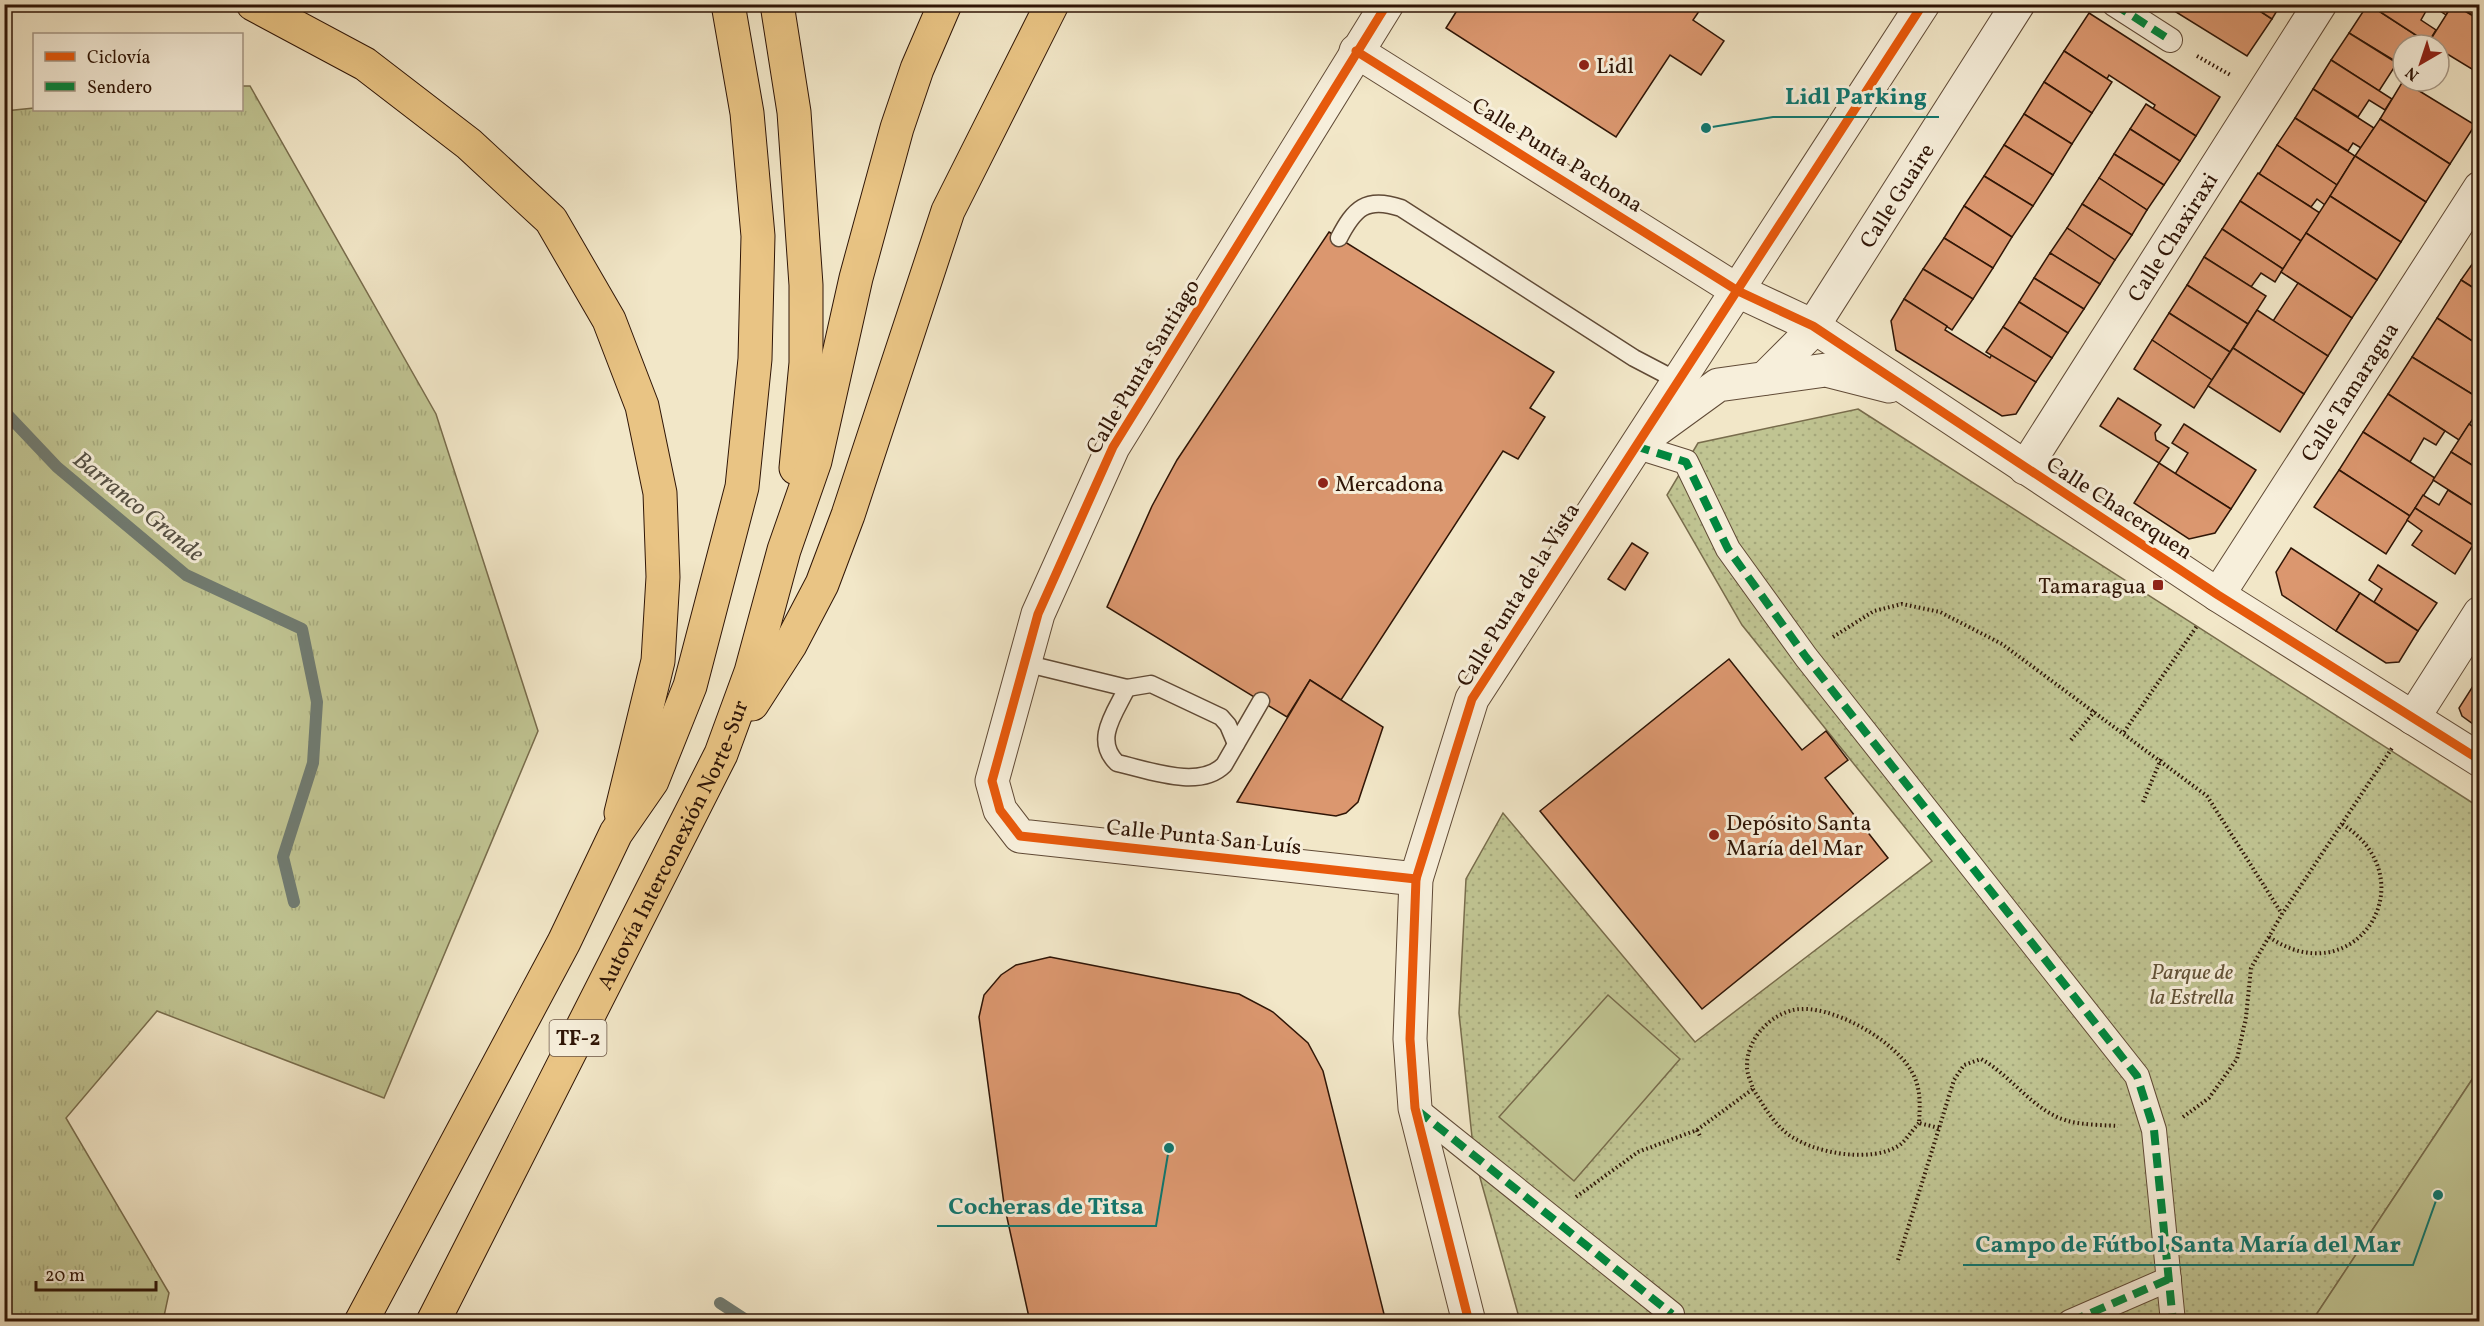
<svg xmlns="http://www.w3.org/2000/svg" width="2484" height="1326" viewBox="0 0 2484 1326" font-family="Vollkorn,serif">
<style>
.grass{fill:url(#grass-tufts);stroke:#786c4c;stroke-width:1.5}
.park{fill:url(#park-dots);stroke:#786c4c;stroke-width:1.5}
.pitch{fill:#c0c492;stroke:#786c4c;stroke-width:1.5}
.lines{fill:none;stroke-linecap:round;stroke-linejoin:round}
.stream{stroke:#707b71;stroke-width:12}
.building{fill:#db976f;stroke:#2f1506;stroke-width:1.5}
.service-casing{stroke:#604a36;stroke-width:19}
.pedestrian-casing{stroke:#604a36;stroke-width:26}
.minor-casing{stroke:#604a36;stroke-width:35}
.motorway-casing{stroke:#2f1506;stroke-width:35}
.path{stroke:#2f1506;stroke-width:4;stroke-dasharray:1.5 3;stroke-linecap:butt}
.service{stroke:#f7efdb;stroke-width:16}
.pedestrian{stroke:#f7efdb;stroke-width:24}
.minor{stroke:#f7efdb;stroke-width:33}
.motorway{stroke:#e9c484;stroke-width:33}
.quiet{stroke:#00873e;stroke-width:8;stroke-dasharray:15 8;stroke-linecap:butt}
.cycleway-casing{stroke:#f7efdb;stroke-width:13}
.cycleway{stroke:#e8590c;stroke-width:9}
.poi-dot{fill:#8f2418;stroke:#f7efdb;stroke-width:2}
.labels{text-anchor:middle;stroke-width:6;stroke-linejoin:round;paint-order:stroke}
.shield{fill:#f7efdb;stroke:#6b5646;stroke-width:1.5}
.shield-label{font-size:21px;font-weight:bold;fill:#2f1506}
.poi-label{font-size:22px;fill:#2f1506;stroke:#f7efdb;text-anchor:start}
.street-label{font-size:22px;fill:#2f1506;stroke:#f7efdb}
.park-label{font-size:22px;font-style:italic;fill:#625237;stroke:#f7efdb}
.water-label{font-size:24px;font-style:italic;fill:#555044;stroke:#f7efdb}
.leader{fill:none;stroke:#0f766e;stroke-width:2}
.callout-dot{fill:#0f766e;stroke:#f7efdb;stroke-width:2}
.callout-label{font-size:24px;text-anchor:middle;font-weight:bold;fill:#0f766e;stroke:#f7efdb;stroke-width:6;stroke-linejoin:round;paint-order:stroke}
</style>
<defs>
<pattern id="grass-tufts" width="24" height="20" patternUnits="userSpaceOnUse" patternTransform="scale(1.5)"><rect width="24" height="20" fill="#c0c492"/><path d="M3 7l-1-3M5 7V3M7 7l1-3M15 17l-1-3M17 17v-4M19 17l1-3" fill="none" stroke="#a5a87c"/></pattern>
<pattern id="park-dots" width="8" height="8" patternUnits="userSpaceOnUse" patternTransform="scale(1.5)"><rect width="8" height="8" fill="#c0c492"/><path d="M2 2h.1M6 6h.1" fill="none" stroke="#a5a87c" stroke-width="1.8" stroke-linecap="round"/></pattern>
</defs>
<rect width="100%" height="100%" fill="#f2e7c8"/>
<filter id="stains"><feTurbulence type="fractalNoise" baseFrequency=".00333" numOctaves="4"/><feColorMatrix values="0 0 0 0 .2 0 0 0 0 .09 0 0 0 0 .02 0 0 0 .5 -.17"/></filter>
<radialGradient id="worn" r=".72"><stop offset=".6" stop-color="#630" stop-opacity="0"/><stop offset="1" stop-color="#630" stop-opacity=".3"/></radialGradient>
<!-- grass -->
<path class="grass" d="M242,86H250L436,414L538,731L384,1098L157,1011L66,1118L169,1293L163,1321H5V111L34,108L242,110Z"/>
<!-- park -->
<path class="park" d="M1858,409L2479,807V1069L2312,1321H1520L1474,1156L1459,1013L1466,879L1503,813L1695,1042L1932,861L1742,625L1667,495L1698,443Z"/>
<!-- pitch -->
<g class="pitch">
<path d="M1608,995L1680,1059L1574,1181L1499,1117Z"/>
<path d="M2479,1069V1321H2312Z"/>
</g>
<g class="lines">
<!-- stream -->
<g class="stream">
<path d="M4,411L57,467L186,575L302,629L317,702L313,763L283,857L294,902"/>
<path d="M720,1303L749,1322"/>
</g>
</g>
<!-- building -->
<g class="building">
<path d="M1461,4H1704L1693,20L1724,41L1701,75L1670,55L1616,137L1446,28Z"/>
<path d="M2163,4H2249L2272,19L2247,56Z"/>
<path d="M2249,4H2281L2272,19Z"/>
<path d="M2368,4L2428,43L2427,45H2403L2395,61L2349,33Z"/>
<path d="M2368,4H2430L2421,20L2436,30L2428,43Z"/>
<path d="M2430,4H2453L2446,15Z"/>
<path d="M2453,4L2480,20V74L2439,49V45L2429,42Z"/>
<path d="M2455,4H2480V20L2469,13Z"/>
<path d="M2089,13L2220,97L2196,136L2153,109L2155,105L2109,75L2107,79L2064,51Z"/>
<path d="M2349,33L2397,63L2379,91L2331,60Z"/>
<path d="M2064,51L2112,82L2092,113L2044,82Z"/>
<path d="M2331,60L2392,99L2385,110L2369,100L2358,117L2313,89Z"/>
<path d="M2403,81L2475,125L2450,164L2380,119Z"/>
<path d="M2044,82L2092,113L2072,144L2024,114Z"/>
<path d="M2313,89L2374,128L2361,148L2353,143L2348,151L2295,118Z"/>
<path d="M2146,104L2196,136L2180,161L2130,129Z"/>
<path d="M2024,114L2072,144L2053,175L2004,145Z"/>
<path d="M2295,118L2355,156L2337,185L2277,145Z"/>
<path d="M2380,119L2450,164L2426,202L2355,156Z"/>
<path d="M2130,129L2180,161L2164,185L2114,154Z"/>
<path d="M2004,145L2053,175L2033,206L1984,176Z"/>
<path d="M2277,145L2337,185L2325,205L2317,199L2311,207L2259,174Z"/>
<path d="M2114,154L2164,185L2147,210L2099,178Z"/>
<path d="M2355,156L2426,202L2401,242L2330,196Z"/>
<path d="M2258,173L2320,213L2301,241L2240,201Z"/>
<path d="M1984,176L2033,206L2012,237L1964,206Z"/>
<path d="M2099,178L2147,210L2132,235L2082,204Z"/>
<path d="M2330,196L2401,242L2377,280L2306,233Z"/>
<path d="M2240,201L2301,241L2283,269L2222,229Z"/>
<path d="M2082,204L2132,235L2115,260L2067,228Z"/>
<path d="M1964,206L2012,237L1993,268L1944,238Z"/>
<path d="M2067,228L2115,260L2100,284L2050,253Z"/>
<path d="M2222,229L2283,269L2275,282L2261,273L2251,287L2204,257Z"/>
<path d="M1329,232L1554,372L1530,408L1545,417L1518,459L1503,451L1341,700L1310,680L1287,717L1107,607L1152,506L1177,460Z"/>
<path d="M2306,233L2377,280L2352,318L2281,272Z"/>
<path d="M1944,238L1993,268L1973,299L1923,269Z"/>
<path d="M2050,253L2100,284L2084,309L2034,278Z"/>
<path d="M2480,253V292L2461,280Z"/>
<path d="M2204,257L2266,296L2248,324L2187,285Z"/>
<path d="M1923,269L1973,299L1952,330L1904,299Z"/>
<path d="M2034,278L2084,309L2068,333L2019,302Z"/>
<path d="M2461,280L2480,292V346L2437,318Z"/>
<path d="M2298,283L2352,318L2328,356L2273,321Z"/>
<path d="M2187,285L2248,324L2230,352L2169,313Z"/>
<path d="M1904,299L1947,326L1945,330L1990,358L1992,354L2036,382L2016,414L2002,416L1896,350L1891,321Z"/>
<path d="M2019,302L2068,333L2052,358L2003,327Z"/>
<path d="M2257,310L2328,356L2304,394L2233,348Z"/>
<path d="M2169,313L2230,352L2212,380L2152,340Z"/>
<path d="M2437,318L2480,346L2477,367L2480,368V399L2412,357Z"/>
<path d="M2003,327L2052,358L2036,382L1986,352Z"/>
<path d="M2152,340L2212,380L2194,408L2134,369Z"/>
<path d="M2233,348L2304,394L2280,432L2208,386Z"/>
<path d="M2412,357L2480,399V408L2459,440L2388,394Z"/>
<path d="M2388,394L2445,431L2436,445L2424,438L2410,462L2363,432Z"/>
<path d="M2118,398L2161,425L2155,433L2156,440L2169,448L2159,463L2100,426Z"/>
<path d="M2184,424L2256,470L2231,509L2175,474L2188,453L2172,443Z"/>
<path d="M2469,424L2480,431V470L2451,452Z"/>
<path d="M2363,432L2435,478L2410,516L2339,470Z"/>
<path d="M2451,452L2480,470V510L2433,480Z"/>
<path d="M2159,463L2231,509L2215,533L2189,539L2134,503Z"/>
<path d="M2339,470L2410,516L2386,554L2314,507Z"/>
<path d="M2448,490L2480,510V536L2473,545L2415,508L2423,495L2439,505Z"/>
<path d="M2415,508L2473,545L2455,574L2412,545L2422,531L2407,520Z"/>
<path d="M1632,543L1648,553L1625,590L1608,579Z"/>
<path d="M2291,548L2360,593L2336,631L2282,595L2276,572Z"/>
<path d="M2378,565L2437,603L2418,631L2374,602L2382,589L2369,580Z"/>
<path d="M2360,593L2418,631L2399,662L2386,663L2336,631Z"/>
<path d="M1729,659L1802,750L1826,731L1848,760L1825,778L1888,858L1702,1009L1540,811Z"/>
<path d="M2480,675V729L2462,716L2459,708Z"/>
<path d="M1310,680L1383,727L1358,802L1346,813L1336,816L1237,802Z"/>
<path d="M1050,957L1239,994L1273,1012L1308,1043L1323,1071L1386,1322H1030L1004,1204L979,1017L984,995L1001,975L1016,965Z"/>
</g>
<g class="lines">
<defs>
<g id="service">
<path d="M1339,238C1354,209 1366,196 1401,208L1634,358L1678,381"/>
<path d="M1024,663L1127,688C1115,713 1093,740 1117,763C1149,770 1199,790 1224,765L1261,701"/>
<path d="M1127,688L1151,684L1221,717L1228,725L1236,744"/>
</g>
<g id="pedestrian">
<path d="M2114,4L2170,40"/>
<path d="M1635,446L1686,462L1728,549L1806,657L2137,1076L2154,1130L2173,1322"/>
<path d="M1415,1108L1672,1314"/>
<path d="M2070,1322L2169,1279"/>
</g>
<g id="minor">
<path d="M1387,4L1113,447L1038,614L992,781L1000,810L1020,836L1416,879"/>
<path d="M1356,51L1738,291L1813,326L2218,595L2480,760"/>
<path id="s1" d="M1765,378L1806,337L2018,4"/>
<path d="M1656,430L1718,385L1826,370L1889,386"/>
<path id="s2" d="M2025,468L2320,4"/>
<path id="s3" d="M2218,595L2480,188"/>
<path d="M2413,718L2480,613"/>
<path d="M1469,1322L1415,1108L1410,1039L1416,879L1472,699L1923,4"/>
</g>
<g id="motorway">
<path d="M253,4L365,64L469,144L551,220L609,320L642,406L660,493L663,577L658,661L621,813"/>
<path d="M777,4L794,112L806,285V363L796,468"/>
<path d="M752,704L790,645L822,584L848,515L948,211L1052,4"/>
<path d="M361,1322L564,942L616,833L652,781L690,686L742,487L755,359L758,236L747,113L728,4"/>
<path id="s4" d="M433,1322L721,754L751,672L784,550L815,461L856,278L897,128L917,69L945,4"/>
</g>
</defs>
<!-- service casing -->
<use href="#service" class="service-casing"/>
<!-- pedestrian casing -->
<use href="#pedestrian" class="pedestrian-casing"/>
<!-- minor casing -->
<use href="#minor" class="minor-casing"/>
<!-- motorway casing -->
<use href="#motorway" class="motorway-casing"/>
<!-- path -->
<g class="path">
<path d="M2197,56L2232,76"/>
<path d="M1833,637L1874,611L1902,604L1940,612L2002,644L2207,796L2282,914"/>
<path d="M2124,732L2197,626"/>
<path d="M2071,740L2095,711"/>
<path d="M2143,802L2161,759"/>
<path d="M2269,937C2355,996 2430,880 2342,824"/>
<path d="M1753,1089C1762,1103 1770,1118 1783,1130C1807,1153 1873,1165 1901,1144C1907,1139 1913,1129 1919,1123"/>
<path d="M2183,1117L2209,1098L2237,1059L2246,1017L2251,968L2282,914L2392,748"/>
<path d="M1697,1130L1701,1138"/>
<path d="M1576,1197L1638,1152L1697,1130L1753,1089C1751,1082 1747,1074 1747,1067C1746,1041 1768,1016 1793,1010C1829,1002 1897,1041 1913,1074C1921,1089 1920,1106 1919,1123L1939,1128"/>
<path d="M1898,1260L1954,1080L1964,1065L1981,1059C2011,1075 2034,1112 2068,1121C2083,1125 2102,1125 2118,1126"/>
</g>
<!-- service -->
<use href="#service" class="service"/>
<!-- pedestrian -->
<use href="#pedestrian" class="pedestrian"/>
<!-- minor -->
<use href="#minor" class="minor"/>
<!-- motorway -->
<use href="#motorway" class="motorway"/>
<!-- quiet -->
<g class="quiet">
<path d="M2114,4L2170,40"/>
<path d="M1635,446L1686,462L1728,549L1806,657L2137,1076L2154,1130L2173,1322"/>
<path d="M1417,1110L1672,1314"/>
<path d="M2070,1322L2169,1279"/>
</g>
<defs>
<g id="cycleway">
<path d="M1387,4L1113,447L1038,614L992,781L1000,810L1020,836L1416,879"/>
<path d="M1356,51L1738,291L1813,326L2218,595L2480,760"/>
<path d="M1469,1322L1415,1108L1410,1039L1416,879L1472,699L1923,4"/>
</g>
</defs>
<!-- cycleway casing -->
<use href="#cycleway" class="cycleway-casing"/>
<!-- cycleway -->
<use href="#cycleway" class="cycleway"/>
</g>
<!-- markers -->
<g class="poi-dot">
<circle cx="1584" cy="65" r="6"/>
<circle cx="1323" cy="483" r="6"/>
<rect x="2152" y="579" width="12" height="12" rx="3"/>
<circle cx="1714" cy="835" r="6"/>
</g>
<g class="labels">
<!-- shield labels -->
<rect class="shield" x="549.5" y="1020" width="57" height="36" rx="4.5"/>
<g class="shield-label">
<text x="578" y="1045">TF-2</text>
</g>
<!-- poi labels -->
<g class="poi-label">
<text x="1596" y="73">Lidl</text>
<text x="1335" y="491">Mercadona</text>
<text x="2146" y="593" text-anchor="end">Tamaragua</text>
<text x="1726" y="830">Depósito Santa<tspan x="1726" dy="25">María del Mar</tspan></text>
</g>
<!-- street labels -->
<g class="street-label">
<text transform="translate(1558 154) rotate(32)" y="8">Calle Punta Pachona</text>
<text dy="8" stroke="none"><textPath href="#s1" startOffset="226">Calle Guaire</textPath></text>
<text dy="8" stroke="none"><textPath href="#s2" startOffset="274">Calle Chaxiraxi</textPath></text>
<text transform="translate(1142 366) rotate(-59)" y="8">Calle Punta Santiago</text>
<text dy="8" stroke="none"><textPath href="#s3" startOffset="242">Calle Tamaragua</textPath></text>
<text transform="translate(2120 507) rotate(33)" y="8">Calle Chacerquen</text>
<text transform="translate(1517 594) rotate(-58)" y="8">Calle Punta de la Vista</text>
<text transform="translate(1204 836) rotate(6)" y="8">Calle Punta San Luís</text>
<text dy="8" stroke="none"><textPath href="#s4" startOffset="534">Autovía Interconexión Norte-Sur</textPath></text>
</g>
<!-- park labels -->
<g class="park-label">
<text x="2192" y="979">Parque de<tspan x="2192" dy="25">la Estrella</tspan></text>
</g>
<!-- water labels -->
<g class="water-label">
<text transform="translate(139 506) rotate(39)" y="8">Barranco Grande</text>
</g>
</g>
<!-- callouts -->
<path class="leader" d="M1706 128L1773 117H1939M1169 1148L1156 1226H937M2438 1195L2413 1265H1963"/>
<g class="callout-dot">
<circle cx="1706" cy="128" r="6"/>
<circle cx="1169" cy="1148" r="6"/>
<circle cx="2438" cy="1195" r="6"/>
</g>
<g class="callout-label">
<text x="1856" y="104">Lidl Parking</text>
<text x="1046" y="1214">Cocheras de Titsa</text>
<text x="2188" y="1252">Campo de Fútbol Santa María del Mar</text>
</g>
<!-- margin -->
<rect width="2484" height="1326" fill="none" stroke="#f2e7c8" stroke-width="24"/>
<rect x="6" y="6" width="2472" height="1314" fill="none" stroke="#2f1506" stroke-width="3"/>
<rect x="12" y="12" width="2460" height="1302" fill="none" stroke="#2f1506" stroke-width="1.5"/>
<!-- legend -->
<rect x="33" y="33" width="210" height="78" fill="#f7efdb" stroke="#a79886" stroke-width="1.5"/>
<rect x="45" y="52" width="30" height="9" fill="#e8590c" stroke="#a79886" stroke-width="1.5"/>
<text x="87" y="63" font-size="18" fill="#2f1506">Ciclovía</text>
<rect x="45" y="82" width="30" height="9" fill="#00873e" stroke="#a79886" stroke-width="1.5"/>
<text x="87" y="93" font-size="18" fill="#2f1506">Sendero</text>
<!-- north arrow -->
<g transform="translate(2421 63) rotate(219)"><circle r="28" fill="#f7efdb" stroke="#a79886" stroke-width="1.5"/>
<path d="M0-4.5L10 22L0 15L-10 22Z" fill="#8f2418"/>
<text y="-9" font-size="16" font-weight="bold" text-anchor="middle" fill="#2f1506">N</text>
</g>
<!-- scale -->
<path d="M36 1281v9h120v-9" fill="none" stroke="#2f1506" stroke-width="3"/>
<text x="45" y="1281" font-size="18" fill="#2f1506" stroke="#f7efdb" stroke-width="4.5" paint-order="stroke">20 m</text>
<rect width="100%" height="100%" filter="url(#stains)"/>
<rect width="100%" height="100%" fill="url(#worn)"/>
</svg>
